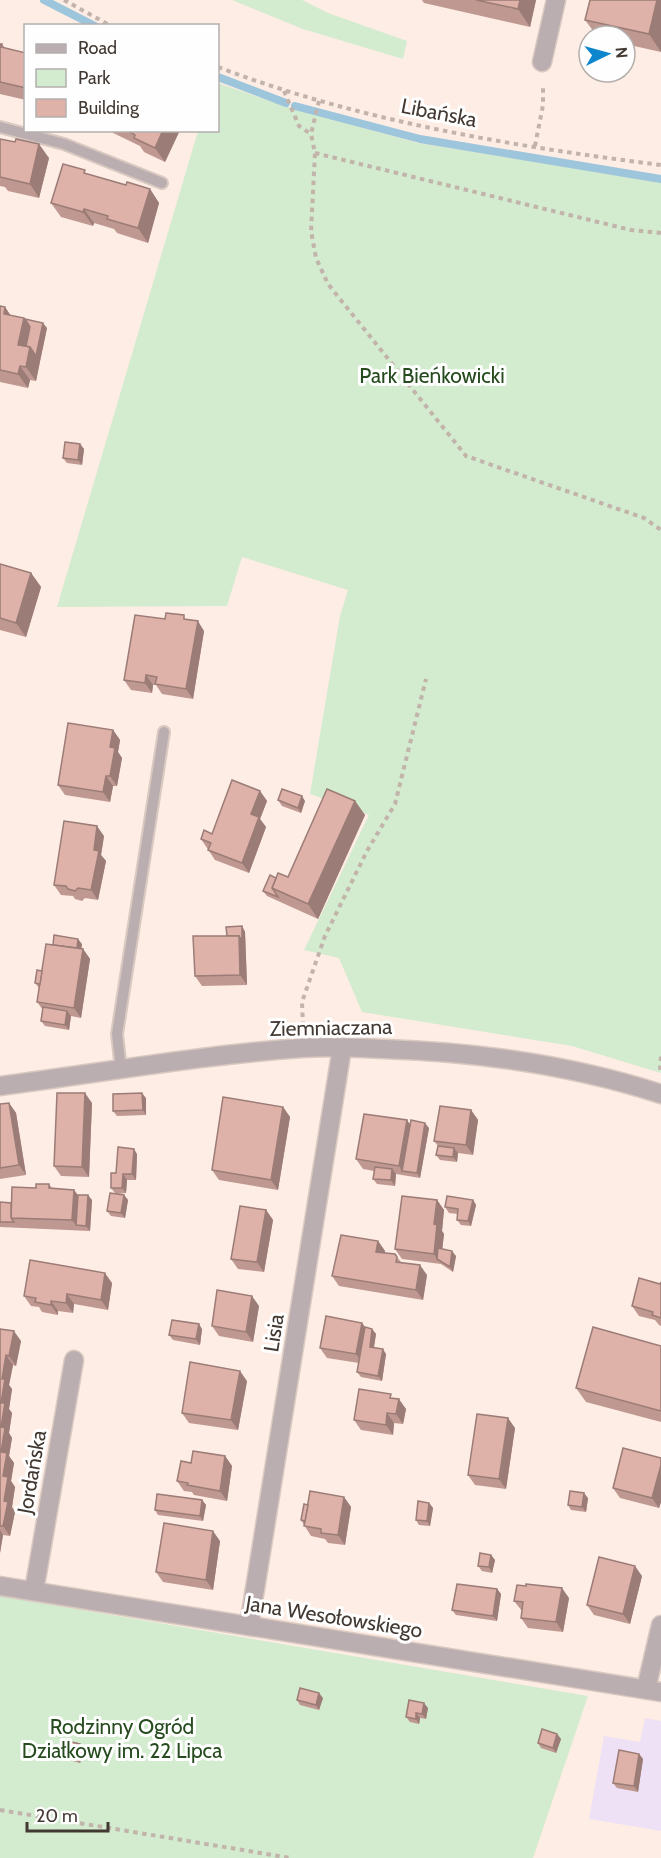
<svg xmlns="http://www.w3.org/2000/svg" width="661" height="1858" viewBox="0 0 661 1858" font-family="Cabin,sans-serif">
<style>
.industrial{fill:#efe1f5}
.green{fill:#d3ebce}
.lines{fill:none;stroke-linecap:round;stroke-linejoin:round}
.stream{stroke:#9dc5dc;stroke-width:8}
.lane-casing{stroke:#d9c9c1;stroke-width:14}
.street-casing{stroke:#d9c9c1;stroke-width:21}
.path{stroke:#c2b3ab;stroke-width:4;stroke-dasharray:4.5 4.5;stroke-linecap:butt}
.lane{stroke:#bbaeb0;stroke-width:10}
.street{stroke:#bbaeb0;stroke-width:18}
.wall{fill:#bf9891}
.shaded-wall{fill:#9b7c76}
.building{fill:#deb1a9;stroke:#9b7c76;stroke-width:1.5}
.labels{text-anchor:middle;stroke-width:6;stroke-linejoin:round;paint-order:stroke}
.street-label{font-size:21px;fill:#433933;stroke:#fefefe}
.park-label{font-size:21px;fill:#264b1e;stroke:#fefefe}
</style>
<rect width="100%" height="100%" fill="#feede4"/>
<!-- industrial -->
<path class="industrial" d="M645,1718L661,1721V1831L589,1819L604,1736L640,1742Z"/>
<!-- green -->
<g class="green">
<path d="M232,0H302L328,13L407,41L403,59L303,29Z"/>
<path d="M218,83L284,106L418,143L661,182V1073L572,1046L362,1012L339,958L304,950L369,815L310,794L340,616L348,590L242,557L227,606L57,607L198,131L218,130Z"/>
<path d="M0,1596L588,1696L533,1858H0Z"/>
</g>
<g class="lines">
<!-- stream -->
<g class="stream">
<path d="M44,0L95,26"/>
<path d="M218,77L286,103"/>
<path d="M295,106L420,139L661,179"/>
</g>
<defs>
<g id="lane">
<path d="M0,127L64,144L162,183"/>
<path d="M121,1069L117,1034L164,732"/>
</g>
<g id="street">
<path d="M542,62L556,0"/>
<path d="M0,1086C101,1073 201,1055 302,1048C329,1046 357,1048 384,1049C478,1052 571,1065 661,1094"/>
<path d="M0,1586L661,1692"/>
<path d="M34,1591L74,1360"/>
<path d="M249,1626L342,1048"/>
<path d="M646,1689L661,1625"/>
</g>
</defs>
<!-- lane casing -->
<use href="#lane" class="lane-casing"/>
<!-- street casing -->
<use href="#street" class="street-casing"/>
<!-- path -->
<g class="path">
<path d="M64,0L111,26"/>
<path d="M218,67C359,121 511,146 661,165"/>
<path d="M284,91L299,126L311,134"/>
<path d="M319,101L311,134L315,153L311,231L316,258L328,284L466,456L644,518L661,530"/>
<path d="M535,146L543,105V84"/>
<path d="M315,153L631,230L661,233"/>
<path d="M303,1026L302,1002L325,936L367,851L395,804L426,679"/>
<path d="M660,1070L661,1056"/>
<path d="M0,1810L291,1858"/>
</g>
<!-- lane -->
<use href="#lane" class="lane"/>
<!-- street -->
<use href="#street" class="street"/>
</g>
<!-- wall -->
<g class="wall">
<path d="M422,0H536L530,27L424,3Z"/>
<path d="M661,0V52L625,44V36H597L585,20Z"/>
<path d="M0,44H2L5,48L26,53V100L0,94Z"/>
<path d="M107,130H180L165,162L144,152L140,146Z"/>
<path d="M0,139L49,158L39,198L8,191L5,187L0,186Z"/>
<path d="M88,174L126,185L150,189L159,203L148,243L117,233L114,229L94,223L93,226L61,217L51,203Z"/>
<path d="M0,306L5,307L10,315L25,319L47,328L36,381L30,380L28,388L0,382Z"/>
<path d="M80,444L84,449L82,465L67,463L63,458Z"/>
<path d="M0,564L31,573L41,587L26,637L0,630Z"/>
<path d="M165,619H186L204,631L193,699L162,694L156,685H153L152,693L131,690L124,680Z"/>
<path d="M113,730L120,740L118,752L122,758L117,786H113L110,802L65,795L58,785Z"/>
<path d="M260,791L267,801L260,819L266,827L249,873L215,860L201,839L212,834Z"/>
<path d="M278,800L305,801L301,813L282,806Z"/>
<path d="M355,801L365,815L318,919L267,896L263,891L276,878L288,877Z"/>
<path d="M104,836L101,855L106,861L98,900L85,898L82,901L75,899L73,896L61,895L54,885Z"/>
<path d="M242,926L245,932L247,985L202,986L195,976L227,936Z"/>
<path d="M82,944L81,949H83L90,959L81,1018L71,1016L69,1030L45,1026L41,1021L43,1010L37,1002L39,988L35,983L42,971L53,945Z"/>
<path d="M146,1098V1115L117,1116L113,1111Z"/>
<path d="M9,1103L16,1113L26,1175L0,1179V1104Z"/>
<path d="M92,1103L89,1177L61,1176L54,1166Z"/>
<path d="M283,1107L290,1117L278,1190L219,1180L212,1170Z"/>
<path d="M471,1110L478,1120L473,1155L458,1153L457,1162L440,1160L436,1155L438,1146L434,1141Z"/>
<path d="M407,1120L410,1125L429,1128L420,1178L396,1174L395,1186L377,1184L373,1179L374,1171L363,1169L356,1159Z"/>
<path d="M137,1154L136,1180H127L126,1193L116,1194L124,1195L128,1200L125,1218L111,1216L107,1211L115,1193L111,1188L116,1173Z"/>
<path d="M49,1184L52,1188L74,1190L78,1195L92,1200L90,1231L0,1227V1202L11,1203L36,1188Z"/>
<path d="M437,1200L444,1210L442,1231L444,1234L442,1249L456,1256L453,1272L441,1264L402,1259L395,1249Z"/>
<path d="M473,1200L476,1205L471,1226L461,1225L457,1220L458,1214L449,1213L445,1207Z"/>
<path d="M266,1210L273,1220L264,1272L238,1269L231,1259Z"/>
<path d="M378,1241L385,1251V1253L397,1257L401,1262L427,1275L423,1300L339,1286L332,1276Z"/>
<path d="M661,1282V1326L659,1325L655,1320L639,1316L632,1306L660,1284Z"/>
<path d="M112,1283L108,1310L74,1304L73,1313L58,1311V1315L42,1312L39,1307L31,1306L24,1296Z"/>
<path d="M259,1306L253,1342L219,1336L212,1326Z"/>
<path d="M362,1323L365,1327L372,1329L376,1334L374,1348L386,1354L382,1381L361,1377L357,1372L359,1363L327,1358L320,1348Z"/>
<path d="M0,1329L21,1341L16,1366L13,1365L9,1385L12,1389L9,1409L12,1413L9,1433L12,1438L9,1456L14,1463L11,1481L15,1487L12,1507L15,1512L10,1536L3,1535L0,1553Z"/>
<path d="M202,1329L200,1345L173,1340L169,1335Z"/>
<path d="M661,1346V1422L586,1402L576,1388Z"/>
<path d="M247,1381L238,1430L189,1423L182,1413Z"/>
<path d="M394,1398L406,1409L403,1424L394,1423L393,1435L361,1430L354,1420Z"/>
<path d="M515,1428L506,1489L475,1485L468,1475Z"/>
<path d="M225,1456L232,1466L227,1501L194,1495L192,1492L184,1491L177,1481L191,1463Z"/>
<path d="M661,1458V1502L659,1508L620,1498L613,1488Z"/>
<path d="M344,1497L351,1507L345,1545L328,1543L325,1539L311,1536L301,1520L308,1505Z"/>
<path d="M588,1498L586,1512L571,1510L568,1505Z"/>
<path d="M202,1500L206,1505L203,1521L158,1515L155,1510Z"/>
<path d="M429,1503L433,1508L430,1526L419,1525L416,1520Z"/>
<path d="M220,1541L213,1590L163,1582L156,1572Z"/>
<path d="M491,1555L495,1560L492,1573L482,1571L478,1566Z"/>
<path d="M642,1576L630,1624L594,1615L587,1605Z"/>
<path d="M497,1589L501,1594L497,1621L456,1615L452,1610Z"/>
<path d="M569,1598L563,1632L528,1628L521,1618L522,1611L514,1601Z"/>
<path d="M323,1698L319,1710L300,1705L297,1700Z"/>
<path d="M428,1708L426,1719L420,1718L419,1724L410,1722L406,1717Z"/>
<path d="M557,1734L561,1739L556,1753L541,1748L538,1743Z"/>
<path d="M84,1750L80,1763L69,1760L65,1755Z"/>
<path d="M639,1754L643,1759L638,1792L617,1788L613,1783Z"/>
</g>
<!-- shaded-wall -->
<g class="shaded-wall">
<path d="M520,0H536L530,27L518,9Z"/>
<path d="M657,0H661V52L649,34Z"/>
<path d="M163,130H180L165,162L155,148Z"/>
<path d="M39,144L49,158L39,198L30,184Z"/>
<path d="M150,189L159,203L148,243L138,228Z"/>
<path d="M84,209L94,223L93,226L83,212Z"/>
<path d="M5,307L15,322L4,314Z"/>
<path d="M24,318L34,332L30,348L40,361L36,381L26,367L18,345Z"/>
<path d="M43,323L47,328L40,361L36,356Z"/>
<path d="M20,366L30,380L28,388L18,374Z"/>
<path d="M80,444L84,449L82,465L78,460Z"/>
<path d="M31,573L41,587L26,637L16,623Z"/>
<path d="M198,621L204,631L193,699L186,689Z"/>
<path d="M146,675L153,685L152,693L145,683Z"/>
<path d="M113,730L120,740L118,752L122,758L117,786L110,776V747Z"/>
<path d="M106,776L113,786L110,802L103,792Z"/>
<path d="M260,791L267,801L260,819L266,827L249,873L242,863L251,814Z"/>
<path d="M302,796L305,801L301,813L298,808Z"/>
<path d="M355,801L365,815L318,919L308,904Z"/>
<path d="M97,826L104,836L101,855L106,861L98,900L91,890L94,850Z"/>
<path d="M242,926L245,932L247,985L240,975L239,936Z"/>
<path d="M78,939L82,944L80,958L76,953Z"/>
<path d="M83,949L90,959L81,1018L74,1008Z"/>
<path d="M67,1011L71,1016L69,1030L65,1025Z"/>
<path d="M85,1093L92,1103L89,1177L82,1167Z"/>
<path d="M142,1093L146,1098V1115L143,1110Z"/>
<path d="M9,1103L16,1113L26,1175L19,1165Z"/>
<path d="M283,1107L290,1117L278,1190L271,1180Z"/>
<path d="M471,1110L478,1120L473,1155L466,1145Z"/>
<path d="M407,1120L414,1130L402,1171L399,1166Z"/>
<path d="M425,1123L429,1128L420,1178L417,1173Z"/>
<path d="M454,1148L458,1153L457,1162L453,1157Z"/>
<path d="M134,1149L137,1154L136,1180L132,1174Z"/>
<path d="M392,1169L396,1174L395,1186L391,1180Z"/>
<path d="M123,1174L127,1180L126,1193L122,1188Z"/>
<path d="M74,1190L81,1200L76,1225L72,1220Z"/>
<path d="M88,1195L92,1200L90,1231L86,1226Z"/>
<path d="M124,1195L128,1200L125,1218L121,1213Z"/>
<path d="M437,1200L444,1210L442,1231L444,1234L441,1261L437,1259L434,1254V1224Z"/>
<path d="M473,1200L476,1205L471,1226L468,1221Z"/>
<path d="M266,1210L273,1220L264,1272L257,1262Z"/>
<path d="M378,1241L385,1251L383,1262L376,1252Z"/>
<path d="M452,1251L456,1256L453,1272L450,1267Z"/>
<path d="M420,1265L427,1275L423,1300L416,1290Z"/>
<path d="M105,1273L112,1283L108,1310L101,1300Z"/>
<path d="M67,1294L74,1304L73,1313L66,1303Z"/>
<path d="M252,1296L259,1306L253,1342L246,1332Z"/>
<path d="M51,1301L58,1311V1315L51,1305Z"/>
<path d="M362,1323L369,1333L363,1364L356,1354Z"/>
<path d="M199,1324L202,1329L200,1345L196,1339Z"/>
<path d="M372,1329L376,1334L373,1352L370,1347Z"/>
<path d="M14,1331L21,1341L16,1366L9,1356Z"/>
<path d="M383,1349L386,1354L382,1381L378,1376Z"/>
<path d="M6,1355L13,1365L9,1385L12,1389L9,1409L12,1413L9,1433L12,1438L9,1456L14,1463L11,1481L15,1487L12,1507L15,1512L10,1536L3,1526V1476L1,1452V1403L2,1379Z"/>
<path d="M240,1371L247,1381L238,1430L231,1420Z"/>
<path d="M399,1399L406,1409L403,1424L396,1414Z"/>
<path d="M387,1413L394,1423L393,1435L386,1425Z"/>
<path d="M508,1418L515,1428L506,1489L499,1479Z"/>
<path d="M225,1456L232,1466L227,1501L220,1491Z"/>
<path d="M661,1465V1502L659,1508L652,1498Z"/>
<path d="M584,1493L588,1498L586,1512L582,1507Z"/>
<path d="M344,1497L351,1507L345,1545L338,1535Z"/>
<path d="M202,1500L206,1505L203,1521L200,1516Z"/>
<path d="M429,1503L433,1508L430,1526L427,1521Z"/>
<path d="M0,1530L3,1535L0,1553Z"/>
<path d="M213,1531L220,1541L213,1590L206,1580Z"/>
<path d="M491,1555L495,1560L492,1573L489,1567Z"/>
<path d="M635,1566L642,1576L630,1624L623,1614Z"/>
<path d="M562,1588L569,1598L563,1632L556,1622Z"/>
<path d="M497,1589L501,1594L497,1621L493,1616Z"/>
<path d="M319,1693L323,1698L319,1710L316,1705Z"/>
<path d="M424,1703L428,1708L426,1719L422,1714Z"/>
<path d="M416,1713L420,1718L419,1724L416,1719Z"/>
<path d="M557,1734L561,1739L556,1753L553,1748Z"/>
<path d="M80,1744L84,1750L80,1763L77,1758Z"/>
<path d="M639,1754L643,1759L638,1792L634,1786Z"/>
</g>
<!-- building -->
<g class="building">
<path d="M476,0H520L518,9Z"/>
<path d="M590,0H657L649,34L585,20Z"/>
<path d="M0,44H2L1,47L26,53V88L0,82Z"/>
<path d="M127,130H163L155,148L134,138L135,135Z"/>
<path d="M0,139L15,142L16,139L39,144L30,184L0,177Z"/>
<path d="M63,164L85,170L84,173L126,185L127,182L150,189L138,228L107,219L108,216L84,209L83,212L51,203Z"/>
<path d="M0,306L5,307L4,314L24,318L18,345L30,347L26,367L20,366L18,374L0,370Z"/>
<path d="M25,319L43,323L36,356L30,347L26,346L30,327Z"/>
<path d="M65,442L80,444L78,460L63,458Z"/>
<path d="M0,564L31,573L16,623L0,618Z"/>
<path d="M166,613L184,615V619L198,621L186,689L155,684L157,677L146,675L145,683L124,680L135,615L165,619Z"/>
<path d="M68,723L113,730L110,747L115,748L110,776H106L103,792L58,785Z"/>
<path d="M232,780L260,791L251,814L259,817L242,863L208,850L211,843L201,839L204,830L212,834Z"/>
<path d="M282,789L302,796L298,808L278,800Z"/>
<path d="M327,789L355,801L308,904L272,888L278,873L288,877Z"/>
<path d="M64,821L97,826L94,850L99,851L91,890L78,888L75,891L68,889L66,886L54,885Z"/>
<path d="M270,875L276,878L272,888L278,897L263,891Z"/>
<path d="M242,926V941L239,936H227L226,927Z"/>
<path d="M54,935L78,939L77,948L53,945Z"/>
<path d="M193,936H239L240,975L195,976Z"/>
<path d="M46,944L83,949L74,1008L37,1002Z"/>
<path d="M37,970L42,971L40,984L35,983Z"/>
<path d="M43,1007L67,1011L65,1025L41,1021Z"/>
<path d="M57,1093H85L82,1167L54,1166Z"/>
<path d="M142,1093L143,1110L113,1111V1094Z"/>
<path d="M223,1097L283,1107L271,1180L212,1170Z"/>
<path d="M9,1103L19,1165L0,1168V1104Z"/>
<path d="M440,1106L471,1110L466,1145L434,1141Z"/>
<path d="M364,1114L407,1120L399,1166L356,1159Z"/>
<path d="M411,1120L425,1123L417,1173L402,1171Z"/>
<path d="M438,1146L454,1148L453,1157L436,1155Z"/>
<path d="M118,1147L134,1149L132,1174H123L122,1188H111V1173H116Z"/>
<path d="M375,1167L392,1169L391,1180L373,1179Z"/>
<path d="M36,1184H49V1188L74,1190L72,1220L11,1218L12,1187L36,1188Z"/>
<path d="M110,1193L124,1195L121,1213L107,1211Z"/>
<path d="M78,1195H88L86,1226L76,1225Z"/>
<path d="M402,1196L437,1200L434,1224L437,1225L434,1254L395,1249Z"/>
<path d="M447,1196L473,1200L468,1221L457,1220L458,1209L445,1207Z"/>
<path d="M0,1202L11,1203V1218L14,1222H0Z"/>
<path d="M240,1206L266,1210L257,1262L231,1259Z"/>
<path d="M341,1235L378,1241L376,1252L395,1254L397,1257L396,1262L420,1265L416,1290L332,1276Z"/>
<path d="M438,1248L452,1251L450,1267L437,1259Z"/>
<path d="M30,1260L105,1273L101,1300L67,1294L66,1303L51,1301V1305L35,1302L36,1298L24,1296Z"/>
<path d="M639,1278L660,1284L661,1282V1318L652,1315L653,1312L632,1306Z"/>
<path d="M217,1290L252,1296L246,1332L212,1326Z"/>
<path d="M326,1316L362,1323L356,1354L320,1348Z"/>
<path d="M172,1320L199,1324L196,1339L169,1335Z"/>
<path d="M365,1327L372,1329L370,1347L383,1349L378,1376L357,1372Z"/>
<path d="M593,1327L661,1346V1411L576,1388Z"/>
<path d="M0,1329L14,1331L9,1356L6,1355L2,1379H5L1,1403H5L1,1427L5,1428L1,1452L7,1453L3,1476L8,1477L4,1501L8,1502L3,1526H0Z"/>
<path d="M190,1362L240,1371L231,1420L182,1413Z"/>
<path d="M359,1389L391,1394L390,1398L399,1399L396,1414L387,1413L386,1425L354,1420Z"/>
<path d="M477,1414L508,1418L499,1479L468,1475Z"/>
<path d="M623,1448L661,1458V1465L652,1498L613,1488Z"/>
<path d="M193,1451L225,1456L220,1491L187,1485L188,1483L177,1481L181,1461L191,1463Z"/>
<path d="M310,1491L344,1497L338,1535L321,1533V1529L304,1526Z"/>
<path d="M570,1491L584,1493L582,1507L568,1505Z"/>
<path d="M157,1494L202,1500L200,1516L155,1510Z"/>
<path d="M418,1501L429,1503L427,1521L416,1520Z"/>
<path d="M304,1504L308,1505L305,1521L301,1520Z"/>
<path d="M164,1523L213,1531L206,1580L156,1572Z"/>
<path d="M480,1553L491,1555L489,1567L478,1566Z"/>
<path d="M599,1557L635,1566L623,1614L587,1605Z"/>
<path d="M457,1584L497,1589L493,1616L452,1610Z"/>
<path d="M526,1584L562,1588L556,1622L521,1618L523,1602L514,1601L517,1585L526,1586Z"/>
<path d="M300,1688L319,1693L316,1705L297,1700Z"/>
<path d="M409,1700L424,1703L422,1714L416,1713V1719L406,1717Z"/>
<path d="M542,1729L557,1734L553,1748L538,1743Z"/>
<path d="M68,1741L80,1744L77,1758L65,1755Z"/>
<path d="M619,1750L639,1754L634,1786L613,1783Z"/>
</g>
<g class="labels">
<!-- street labels -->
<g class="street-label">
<text transform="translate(439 113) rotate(11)" y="7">Libańska</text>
<text transform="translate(331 1028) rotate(-1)" y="7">Ziemniaczana</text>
<text transform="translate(274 1333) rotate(-81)" y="7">Lisia</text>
<text transform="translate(32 1472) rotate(-80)" y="7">Jordańska</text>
<text transform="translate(334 1617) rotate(9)" y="7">Jana Wesołowskiego</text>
</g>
<!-- park labels -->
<g class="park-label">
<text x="432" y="383">Park Bieńkowicki</text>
<text x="122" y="1734">Rodzinny Ogród<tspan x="122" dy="24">Działkowy im. 22 Lipca</tspan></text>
</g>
</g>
<!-- legend -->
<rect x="24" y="24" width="195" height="108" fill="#fefefe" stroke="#b3afad" stroke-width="1.5"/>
<rect x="36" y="44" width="30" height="9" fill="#bbaeb0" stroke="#b3afad" stroke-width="1.5"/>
<text x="78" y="54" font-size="18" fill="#433933">Road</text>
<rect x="36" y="69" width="30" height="18" fill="#d3ebce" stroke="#b3afad" stroke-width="1.5"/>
<text x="78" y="84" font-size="18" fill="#433933">Park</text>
<rect x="36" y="99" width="30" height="18" fill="#deb1a9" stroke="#b3afad" stroke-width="1.5"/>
<text x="78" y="114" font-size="18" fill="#433933">Building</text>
<!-- north arrow -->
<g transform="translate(607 54) rotate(85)"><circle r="28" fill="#fefefe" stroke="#b3afad" stroke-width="1.5"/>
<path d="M0-4.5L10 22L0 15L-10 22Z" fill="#0d86ce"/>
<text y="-9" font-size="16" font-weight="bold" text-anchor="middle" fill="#433933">N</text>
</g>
<!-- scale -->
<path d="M27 1822v9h81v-9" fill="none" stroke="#433933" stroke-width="3"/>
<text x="36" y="1822" font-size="18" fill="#433933" stroke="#fefefe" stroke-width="4.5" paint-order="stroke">20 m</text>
</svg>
